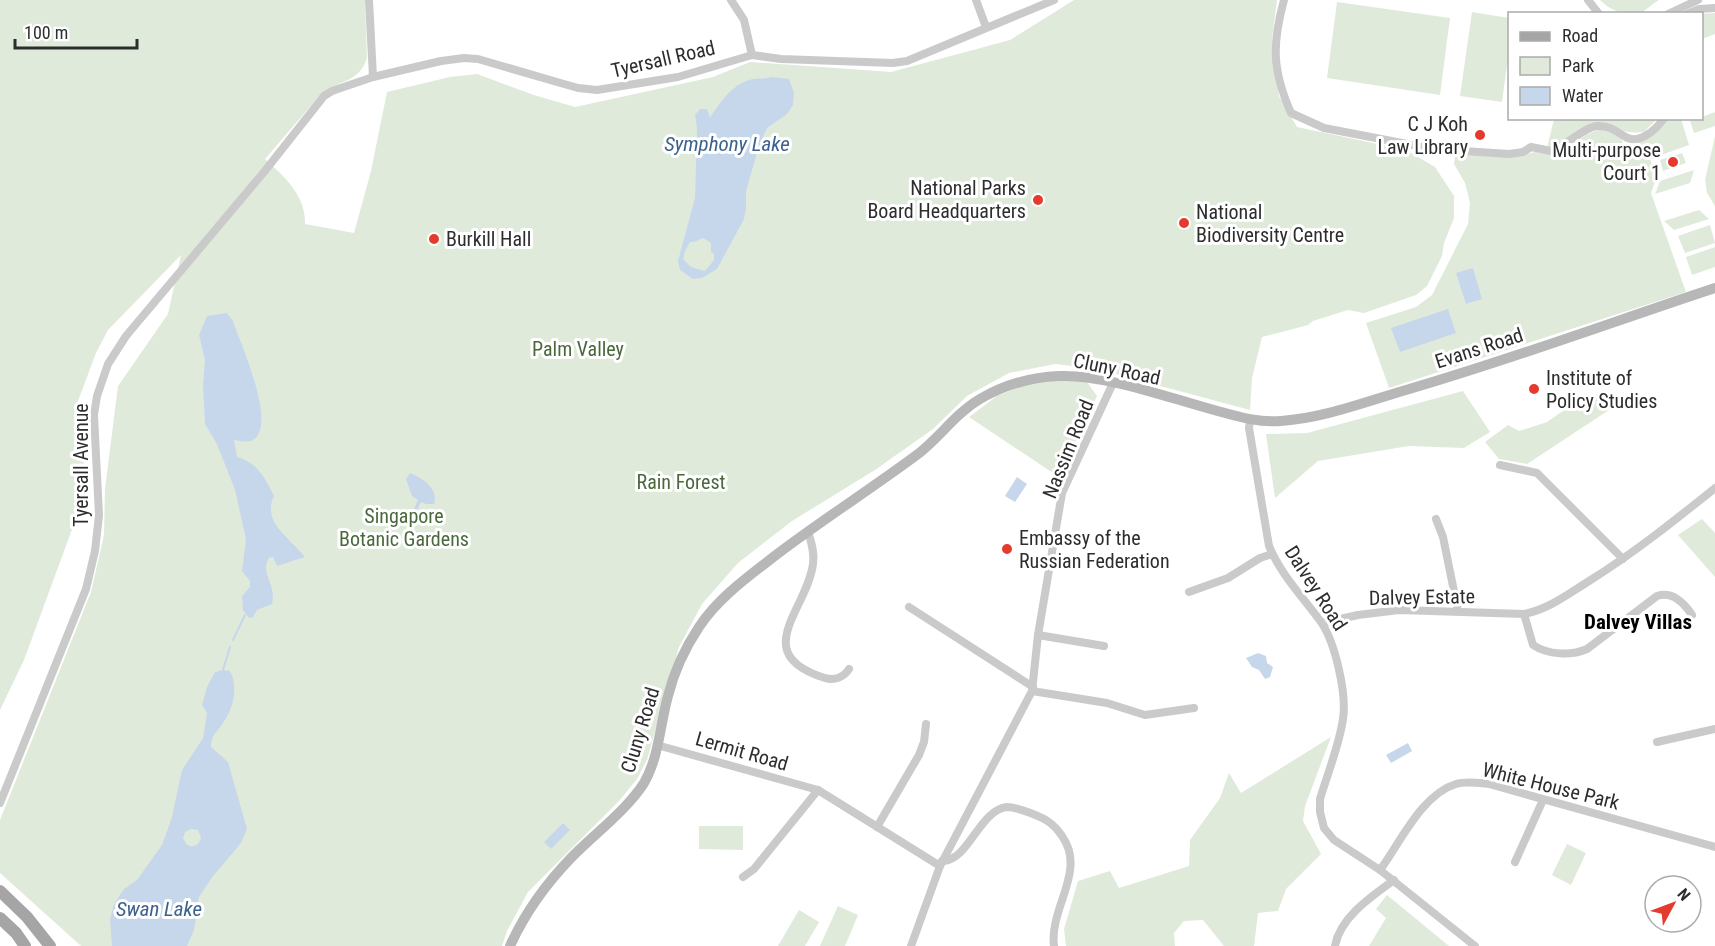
<svg xmlns="http://www.w3.org/2000/svg" width="1715" height="946" viewBox="0 0 1715 946" font-family="'Roboto Condensed',sans-serif">
<style>
.green{fill:#e0eada}
.water{fill:#c6d7eb;fill-rule:evenodd}
.lines{fill:none;stroke-linecap:round;stroke-linejoin:round}
.stream{stroke:#c6d7eb;stroke-width:2}
.street{stroke:#cacaca;stroke-width:8}
.secondary{stroke:#b7b7b7;stroke-width:10}
.primary{stroke:#a5a5a5;stroke-width:12}
.poi-dot{fill:#e43b2e;stroke:#fff;stroke-width:2}
.labels{text-anchor:middle;stroke-width:6;stroke-linejoin:round;paint-order:stroke}
.street-label{font-size:20px;fill:#2d2d2d;stroke:#fff}
.poi-label{font-size:20px;fill:#2d2d2d;stroke:#fff;text-anchor:start}
.park-label{font-size:20px;fill:#49683b;stroke:#fff}
.water-label{font-size:21px;font-style:italic;fill:#3c628e;stroke:#fff}
.neighbourhood-label{font-size:21px;font-weight:bold;fill:#000;stroke:#fff}
</style>
<rect width="100%" height="100%" fill="#fff"/>
<!-- green -->
<g class="green">
<path d="M0,0H365L367,58C359,83 339,80 321,94L265,159C285,177 306,196 305,224L354,233L371,171L387,92L450,77L477,74L534,95L575,107L713,77L750,62L891,72L1010,40L1074,0H1277L1272,39L1279,96L1297,127L1406,150L1435,167L1454,196V218L1444,243L1442,256L1427,286L1416,295L1364,313L1348,310L1313,321L1308,325L1262,337L1252,378L1250,410L1097,369L1055,364L1009,373L967,396L933,429L875,470L792,521L738,563L702,604L679,647L647,760L637,779L619,801L528,892L507,931L502,946H81L0,873V820L91,592L104,535L105,489L118,386L168,314L181,255L108,330L96,353L75,409L87,447L74,524L24,660L0,710Z"/>
<path d="M1600,0H1659C1653,3 1648,9 1642,12C1628,19 1610,10 1600,0Z"/>
<path d="M1337,2L1450,18L1440,95L1327,78Z"/>
<path d="M1472,12L1509,18V50L1502,102L1460,96Z"/>
<path d="M1715,13V34L1702,39V14Z"/>
<path d="M1715,112V126L1694,133L1690,121L1702,118V117Z"/>
<path d="M1554,119H1657L1644,132C1639,132 1634,133 1629,132C1617,130 1606,120 1593,123C1575,127 1565,147 1547,148Z"/>
<path d="M1668,119H1681L1689,145L1650,159L1656,179L1651,193L1686,292L1389,388L1366,323L1416,307L1432,295L1468,224L1470,203L1465,183L1454,164L1455,157L1460,153L1494,157H1513L1535,152L1552,154L1566,148L1586,135L1600,129L1616,133L1622,140L1628,158L1638,155L1634,144C1649,140 1658,130 1668,119Z"/>
<path d="M1715,136V206L1707,193L1705,180Z"/>
<path d="M1682,153L1686,163L1663,171L1660,160Z"/>
<path d="M1694,170L1690,183L1655,194L1660,181Z"/>
<path d="M1699,210L1709,219L1674,230L1664,221Z"/>
<path d="M1710,225L1715,243L1685,253L1678,236Z"/>
<path d="M1715,247V267L1692,275L1686,257Z"/>
<path d="M1064,377L1087,382L1097,396L1059,477L969,417L997,396L1022,386Z"/>
<path d="M1463,391L1490,432L1464,448L1409,446L1318,461L1275,498L1266,434L1307,433Z"/>
<path d="M1600,393L1609,410L1527,464L1499,459L1485,442L1508,425L1519,431L1547,422L1567,408Z"/>
<path d="M1702,519L1715,533V577L1678,535Z"/>
<path d="M1331,737L1305,806L1303,821L1321,854L1286,889L1278,911L1258,913L1254,946H1224L1203,920L1184,921L1174,933L1175,946H1066L1064,929L1078,881L1110,871L1119,888L1189,866L1190,840L1220,798L1229,773L1241,793Z"/>
<path d="M699,826H743V850L699,849Z"/>
<path d="M1567,844L1586,853L1571,885L1552,875Z"/>
<path d="M1387,895L1449,946H1369L1386,918L1376,909Z"/>
<path d="M838,906L858,915L845,946H820Z"/>
<path d="M799,910L819,922L805,946H778Z"/>
</g>
<!-- water -->
<g class="water">
<path d="M772,77L789,79L794,93L793,105L787,114L767,128L759,146L746,191V209L744,219L717,269L702,278L693,279L680,270L678,261L695,198L697,128L695,115L700,109H707L710,118C720,102 733,83 753,79C759,78 765,79 772,77ZM703,238L711,243V252L714,254V260L705,271L691,267L683,259L685,251L690,242H694Z"/>
<path d="M1473,268L1482,299L1466,304L1456,273Z"/>
<path d="M1448,309L1456,333L1400,352L1391,328Z"/>
<path d="M227,313L233,321C240,343 278,424 253,440C248,443 240,441 234,440L237,457C257,462 265,478 274,496C261,523 292,539 305,557L277,566L273,557L268,558C260,573 277,585 272,604L257,610L253,617L249,618L243,610L242,596L250,587V581L242,571L246,539L235,490L217,444L205,424L203,386L205,360L199,335L207,316Z"/>
<path d="M410,473C423,478 439,489 434,504H426L421,502L417,510L413,511L418,500L412,496L406,479Z"/>
<path d="M1017,477L1027,484L1015,502L1005,496Z"/>
<path d="M1258,653L1266,656L1267,663L1273,667L1270,677L1265,679L1259,670L1252,667L1246,658Z"/>
<path d="M223,670L230,671C239,688 233,710 221,726C215,734 211,736 211,747L228,762L247,829L241,843L213,876L199,897L194,930L187,946H112L110,919L114,904L124,889L137,880L162,845L172,817L182,770L203,738L207,713L202,705L207,687L215,672ZM191,829L198,830L201,838C199,845 194,848 187,845L183,838L185,832Z"/>
<path d="M1408,743L1412,751L1391,763L1386,755Z"/>
<path d="M563,823L570,830L551,849L544,842Z"/>
</g>
<g class="lines">
<!-- stream -->
<g class="stream">
<path d="M264,568L268,557"/>
<path d="M233,640L245,615"/>
<path d="M223,670L230,647"/>
</g>
<!-- street -->
<g class="street">
<path d="M369,0L373,77"/>
<path d="M731,0L744,20L752,55"/>
<path d="M976,0L986,27"/>
<path d="M1284,0C1272,44 1272,70 1291,113L1324,128L1433,149L1509,154L1523,152L1531,147L1551,151C1566,146 1584,127 1597,126C1608,125 1616,131 1624,136C1638,146 1656,130 1664,118"/>
<path d="M1588,0L1599,14"/>
<path d="M1668,14L1698,0"/>
<path d="M1687,14L1699,9L1715,8"/>
<path d="M1250,420L1249,428L1269,546C1281,575 1303,597 1321,622C1335,642 1347,694 1343,719C1339,746 1328,772 1320,799V812L1324,828L1334,840L1380,870L1475,946"/>
<path d="M1500,465L1537,473L1623,559"/>
<path d="M1436,519L1443,537L1458,611"/>
<path d="M808,531C811,542 815,553 813,564C807,610 748,654 825,678C835,681 844,677 849,669"/>
<path d="M1189,592L1228,578L1260,558L1272,554"/>
<path d="M909,607L1033,687"/>
<path d="M1524,614L1533,645C1548,655 1571,656 1587,649L1657,596C1673,591 1684,603 1692,615"/>
<path d="M1322,623L1358,615L1399,610L1524,614C1549,609 1568,594 1589,581C1634,553 1674,521 1715,488"/>
<path d="M1038,635L1104,646"/>
<path d="M1032,691L1107,703L1145,715L1194,708"/>
<path d="M1657,742L1715,729"/>
<path d="M657,745L818,790L940,866"/>
<path d="M0,803L86,589L95,551L99,515L94,415L97,396L108,364L126,336L264,172L324,96L332,91L373,77L441,61L464,58L478,59L557,82L578,88L597,90L678,77L752,55L781,59L893,63L907,61L1054,0"/>
<path d="M877,827L919,755L924,742L926,724"/>
<path d="M942,861C969,861 979,810 1007,807C1016,807 1025,811 1033,814C1046,819 1054,824 1062,836C1087,871 1049,908 1054,946"/>
<path d="M1515,862L1543,800"/>
<path d="M1380,870C1400,843 1422,794 1456,784C1466,781 1479,783 1489,784L1715,847"/>
<path d="M743,877L754,869L818,790"/>
<path d="M911,946L940,866L1032,691L1038,635L1062,493L1113,383"/>
<path d="M1335,946C1340,917 1372,896 1394,880"/>
</g>
<!-- secondary -->
<path class="secondary" d="M510,946C524,915 546,884 570,859C592,836 627,810 644,783C659,757 660,725 668,696C674,672 685,648 699,627C718,598 749,576 776,555C822,520 871,489 918,454C940,437 956,413 980,399C1004,385 1032,377 1059,376C1105,374 1169,398 1214,410C1236,416 1258,423 1281,421C1324,418 1365,402 1406,390C1510,360 1612,322 1715,288"/>
<!-- primary -->
<g class="primary">
<path d="M0,891L27,917L50,946"/>
<path d="M0,918L16,933L25,946"/>
</g>
</g>
<!-- markers -->
<g class="poi-dot">
<circle cx="1480" cy="135" r="6"/>
<circle cx="1673" cy="162" r="6"/>
<circle cx="1038" cy="200" r="6"/>
<circle cx="1184" cy="223" r="6"/>
<circle cx="434" cy="239" r="6"/>
<circle cx="1534" cy="389" r="6"/>
<circle cx="1007" cy="549" r="6"/>
</g>
<g class="labels">
<!-- street labels -->
<g class="street-label">
<text transform="translate(663 59) rotate(-13)" y="7">Tyersall Road</text>
<text transform="translate(1479 348) rotate(-18)" y="7">Evans Road</text>
<text transform="translate(1117 369) rotate(12)" y="7">Cluny Road</text>
<text transform="translate(1068 449) rotate(-68)" y="7">Nassim Road</text>
<text transform="translate(81 465) rotate(-90)" y="7">Tyersall Avenue</text>
<text transform="translate(1316 588) rotate(57)" y="7">Dalvey Road</text>
<text transform="translate(1422 597) rotate(-1)" y="7">Dalvey Estate</text>
<text transform="translate(640 730) rotate(-73)" y="7">Cluny Road</text>
<text transform="translate(742 751) rotate(16)" y="7">Lermit Road</text>
<text transform="translate(1551 786) rotate(14)" y="7">White House Park</text>
</g>
<!-- poi labels -->
<g class="poi-label">
<text x="1468" y="131" text-anchor="end">C J Koh<tspan x="1468" dy="23">Law Library</tspan></text>
<text x="1661" y="157" text-anchor="end">Multi-purpose<tspan x="1661" dy="23">Court 1</tspan></text>
<text x="1026" y="195" text-anchor="end">National Parks<tspan x="1026" dy="23">Board Headquarters</tspan></text>
<text x="1196" y="219">National<tspan x="1196" dy="23">Biodiversity Centre</tspan></text>
<text x="446" y="246">Burkill Hall</text>
<text x="1546" y="385">Institute of<tspan x="1546" dy="23">Policy Studies</tspan></text>
<text x="1019" y="545">Embassy of the<tspan x="1019" dy="23">Russian Federation</tspan></text>
</g>
<!-- park labels -->
<g class="park-label">
<text x="578" y="356">Palm Valley</text>
<text x="681" y="489">Rain Forest</text>
<text x="404" y="523">Singapore<tspan x="404" dy="23">Botanic Gardens</tspan></text>
</g>
<!-- water labels -->
<g class="water-label">
<text x="727" y="151">Symphony Lake</text>
<text x="159" y="916">Swan Lake</text>
</g>
<!-- neighbourhood labels -->
<g class="neighbourhood-label">
<text x="1638" y="629">Dalvey Villas</text>
</g>
</g>
<!-- legend -->
<rect x="1508" y="12" width="195" height="108" fill="#ffffff" stroke="#ababab" stroke-width="1.5"/>
<rect x="1520" y="32" width="30" height="9" fill="#a5a5a5" stroke="#ababab" stroke-width="1.5"/>
<text x="1562" y="42" font-size="18" fill="#2d2d2d">Road</text>
<rect x="1520" y="57" width="30" height="18" fill="#e0eada" stroke="#ababab" stroke-width="1.5"/>
<text x="1562" y="72" font-size="18" fill="#2d2d2d">Park</text>
<rect x="1520" y="87" width="30" height="18" fill="#c6d7eb" stroke="#ababab" stroke-width="1.5"/>
<text x="1562" y="102" font-size="18" fill="#2d2d2d">Water</text>
<!-- north arrow -->
<g transform="translate(1673 904) rotate(49)"><circle r="28" fill="#ffffff" stroke="#ababab" stroke-width="1.5"/>
<path d="M0-4.5L10 22L0 15L-10 22Z" fill="#e43b2e"/>
<text y="-9" font-size="16" font-weight="bold" text-anchor="middle" fill="#2d2d2d">N</text>
</g>
<!-- scale -->
<path d="M15 39v9h122v-9" fill="none" stroke="#2d2d2d" stroke-width="3"/>
<text x="24" y="39" font-size="18" fill="#2d2d2d" stroke="#ffffff" stroke-width="4.5" paint-order="stroke">100 m</text>
</svg>
